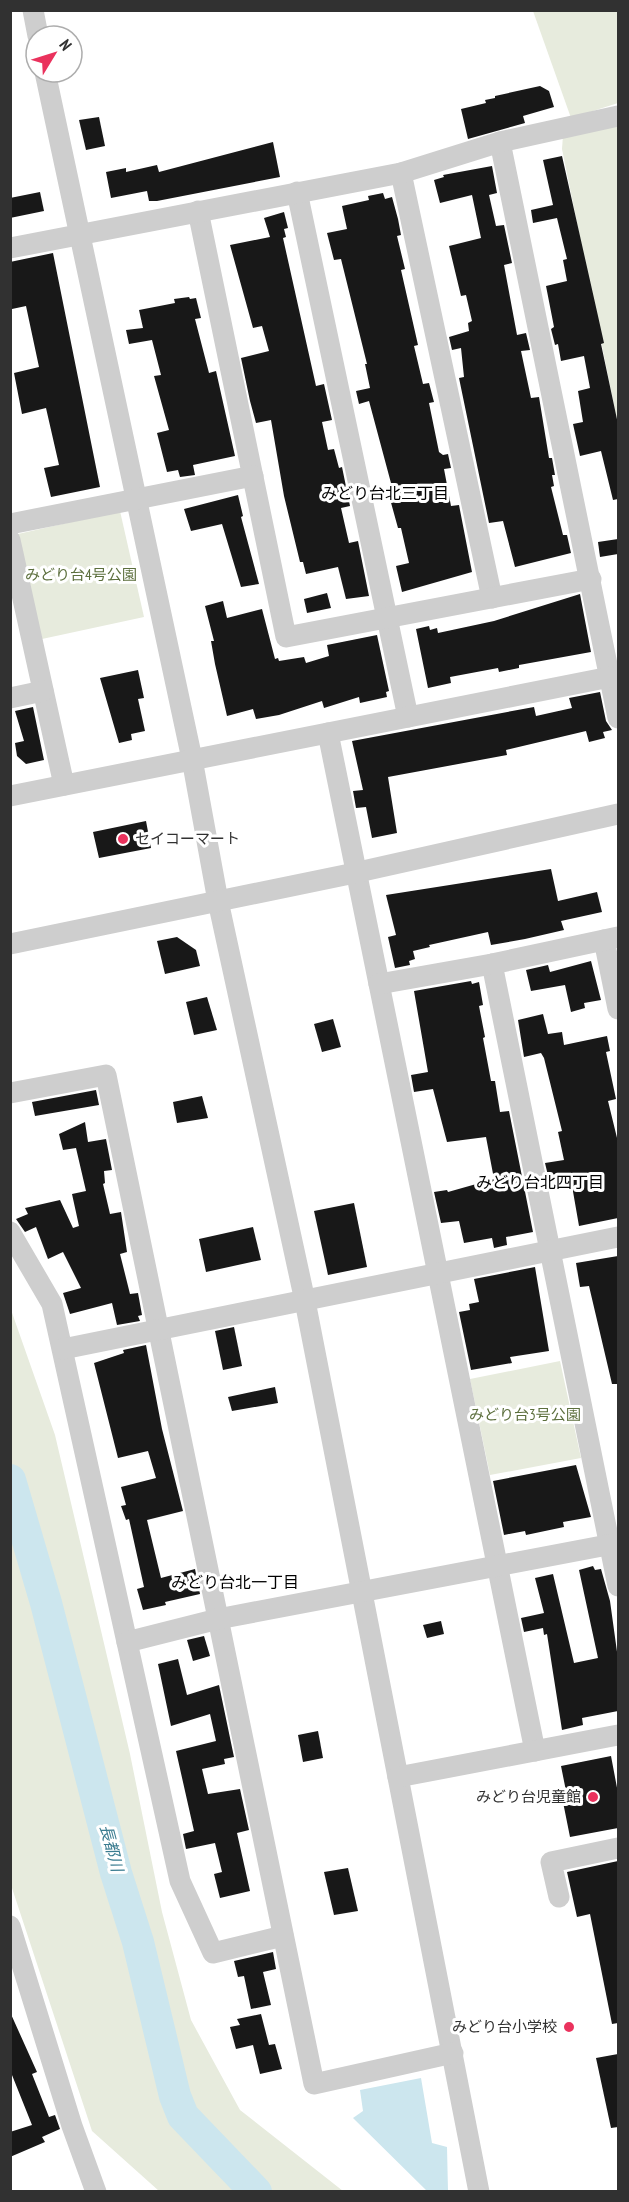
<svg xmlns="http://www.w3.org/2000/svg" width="629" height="2202" viewBox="0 0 629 2202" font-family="'PT Sans Narrow','Noto Sans JP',sans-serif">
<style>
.green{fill:#e7ebdd}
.water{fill:#cce6ee}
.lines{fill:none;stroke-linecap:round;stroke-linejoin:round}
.river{stroke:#cce6ee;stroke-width:32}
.building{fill:#181818}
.minor{stroke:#cecece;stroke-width:21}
.poi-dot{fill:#ea325d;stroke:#fff;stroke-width:2}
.labels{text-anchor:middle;stroke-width:6;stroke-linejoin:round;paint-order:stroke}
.park-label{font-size:15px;fill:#5c6f3d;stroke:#fff}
.poi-label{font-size:15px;fill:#313131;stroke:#fff;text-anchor:end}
.neighbourhood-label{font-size:16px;fill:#000;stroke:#fff}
.water-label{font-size:16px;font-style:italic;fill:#3a7c90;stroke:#fff}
</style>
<rect width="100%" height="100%" fill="#fff"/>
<!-- green -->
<g class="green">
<path d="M533,11H618V103L571,118Z"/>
<path d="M618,124V425L562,149L563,135Z"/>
<path d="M120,511L144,617L42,639L18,534Z"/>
<path d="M10,1307L55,1435L130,1754L162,1912L191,2020L240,2110L343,2191H159L92,2131L11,1885Z"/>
<path d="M560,1361L581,1458L490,1475L470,1379Z"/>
</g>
<!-- water -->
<path class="water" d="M421,2078L432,2143L447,2147L448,2191H427L353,2118L363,2111L360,2090Z"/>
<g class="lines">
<!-- river -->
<path class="river" d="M10,1480L46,1603L116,1873L138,1942L175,2096L183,2116L256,2192"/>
</g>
<!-- building -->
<g class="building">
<path d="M540,86L549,91L554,107L523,116L525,123L468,139L461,109L486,103L485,100L495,98V96Z"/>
<path d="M99,117L105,146L86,150L79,120Z"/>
<path d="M273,142L280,177L157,201H149L147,191L111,198L106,172L126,168V172L157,165L159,172Z"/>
<path d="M562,156L598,316L604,343L601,344L618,424V499L613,500L601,451L580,456L573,424L583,422L578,391L590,388L584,356L561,361L558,344L555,345L551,329L554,327L546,286L567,281L563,260L567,259L557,218L533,223L531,210L553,205L543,160Z"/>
<path d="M492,166L497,193L489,195L496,226L504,225L512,263L504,265L517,335L526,333L530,350L521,351L531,398L539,397L549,458H552L555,475H552L554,486L551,487L563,535H567L571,553L515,567L503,521L489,523L459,378L464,377L461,348L452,350L449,337L469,331L468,323L472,321L466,295L461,296L449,246L481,238L472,195L440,203L434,180L444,177L443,175Z"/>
<path d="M40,192L44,211L10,218V198Z"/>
<path d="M383,193L385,199L392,197L398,219L401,235L397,236L405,269L401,270L418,345L414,346L423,384L429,383L434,402L429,403L439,452L443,455L448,454L451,468L444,469L451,506L459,505L472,572L402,592L396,566L409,563L401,528H398L390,499L395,498L369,401L359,404L356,391L370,388L365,364H367L341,259L334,260L327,233L347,229L342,206L369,200L368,196Z"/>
<path d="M284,212L288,228L284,229L286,237L283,238L316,386L324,384L332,420L322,422L328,450L334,449L339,468L342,467L350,506L341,508L349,543L358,541L369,596L346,599L338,567L306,574L303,562H300L284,496L271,420L256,423L250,401L241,358L269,351L262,326L253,328L230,245L270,237L264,218Z"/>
<path d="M53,253L100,487L51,497L44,468L59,465L46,408L22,414L14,373L39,367L26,306L12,309L10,262Z"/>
<path d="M189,297L190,299L196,298L201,318L195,319L209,373L216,371L235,456L193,465L195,475L180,477L178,470L167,472L157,433L169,430L154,376L161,375L152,340L129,344L126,330L143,328L139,310L175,303L174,299Z"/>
<path d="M238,495L243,516L241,517L259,584L241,587L222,524L191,531L184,509Z"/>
<path d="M618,539V554L600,557L598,542Z"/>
<path d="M327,593L331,608L307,613L304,599Z"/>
<path d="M580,594L591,652L519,665V668L499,672L498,668L450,677L451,683L428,688L416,629L429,626L430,630L437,628L438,633L494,621Z"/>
<path d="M223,601L227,618L262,609L275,659L278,658L279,661L304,657L306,663L329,656L327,645L377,635L389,691L386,692L387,697L360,703L359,697L324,708L322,701L279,715L256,719L253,709L227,716L215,664L211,641H214L205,606Z"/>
<path d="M138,670L144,698L138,699L145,731L131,734L132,740L119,743L100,678Z"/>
<path d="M600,692L606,721L612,730L603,732L605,738L589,742L586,731L506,750L507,755L388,777L397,833L372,838L366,807L356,808L353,791L363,790L352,741L534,707L536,716L572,708L569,698Z"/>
<path d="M33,707L44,760L26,764L17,756L15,743L24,741L15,711Z"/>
<path d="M146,821L151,848L99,858L93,832Z"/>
<path d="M551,869L558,901L597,892L602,912L561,921L564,930L525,939L491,945L488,932L429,945L430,947L413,951L415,959L409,961L410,965L395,968L388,937L396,935L386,895Z"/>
<path d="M177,937L196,950L200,966L165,974L157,941Z"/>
<path d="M591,961L601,1000L584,1003L585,1008L571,1012L565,985L531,991L526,970L548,965L550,972Z"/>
<path d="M471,981L472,984L479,982L483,1005L479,1006L485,1037L483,1038L491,1081H495L500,1112L509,1111L533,1232L506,1237L507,1245L494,1248L492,1238L464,1243L459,1221L441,1223L434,1192L447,1190L448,1192L494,1179L486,1137L447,1142L433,1089L414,1092L411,1075L428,1072L414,991Z"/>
<path d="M207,997L217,1030L194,1035L186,1002Z"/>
<path d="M543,1014L548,1034L562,1032L564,1045L607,1036L610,1051L606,1052L616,1099L608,1101L618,1142V1218L579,1226L571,1180L550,1184L545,1163L564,1160L558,1132L562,1131L544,1058L541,1053L524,1057L518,1020Z"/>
<path d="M333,1019L341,1047L322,1052L314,1024Z"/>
<path d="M96,1090L99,1105L35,1116L32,1102Z"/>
<path d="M202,1096L208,1118L177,1123L173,1102Z"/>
<path d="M85,1122L88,1142L106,1139L112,1170L104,1171L105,1183L103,1184L110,1214L121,1212L127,1252L120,1254L130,1294L138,1293L142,1315L138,1316L140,1321L117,1325L112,1303L70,1314L63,1293L81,1288L63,1252L48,1259L36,1227L25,1232L16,1219L28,1214L25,1208L60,1200L73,1228L79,1226L72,1194L86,1191L76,1148L63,1150L59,1134Z"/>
<path d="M354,1203L367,1267L328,1275L314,1211Z"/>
<path d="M253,1227L261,1260L206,1272L199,1239Z"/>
<path d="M618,1256V1384H612L589,1286L580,1287L576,1263Z"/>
<path d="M535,1267L549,1351L510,1357L512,1363L471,1370L459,1312L470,1310L469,1304L479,1302L474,1279Z"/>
<path d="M234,1327L242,1366L223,1370L215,1331Z"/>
<path d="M146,1345L162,1429L183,1511L147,1520L161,1578L195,1569L200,1594L165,1602L166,1605L143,1610L137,1589L144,1587L129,1519L126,1520L121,1506L126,1505L121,1487L156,1478L148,1451L118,1458L94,1363L124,1353L123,1350Z"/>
<path d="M275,1387L278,1403L232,1411L228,1397Z"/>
<path d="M576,1465L591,1517L563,1522L564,1527L526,1535L525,1531L504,1535L493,1481Z"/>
<path d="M593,1566L595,1570L601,1569L610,1601L618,1659V1711L582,1718L583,1725L562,1730L547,1634L544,1635L543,1628L524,1632L521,1618L544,1613L535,1578L553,1574L574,1663L598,1658L579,1570Z"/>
<path d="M441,1621L444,1634L427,1638L423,1625Z"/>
<path d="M204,1636L210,1656L193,1661L187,1640Z"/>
<path d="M178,1659L187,1695L219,1685L234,1757L224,1759L225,1764L202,1769L208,1794L240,1789L249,1830L237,1833L250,1891L220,1898L214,1874L222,1872L215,1843L186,1849L183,1834L194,1831L176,1751L216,1741L210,1714L171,1726L158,1664Z"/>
<path d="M318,1731L323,1758L303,1762L298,1735Z"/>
<path d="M611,1756L618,1793V1828L570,1837L563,1802L568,1801L561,1766Z"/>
<path d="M618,1861V2023L612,2024L590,1914L577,1917L567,1872Z"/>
<path d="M348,1868L358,1911L334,1915L324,1872Z"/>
<path d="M273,1952L276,1969L263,1972L271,2005L251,2009L244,1976L238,1977L234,1961Z"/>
<path d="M10,2012L37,2072L32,2074L49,2117L55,2115L60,2129L42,2137L45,2142L10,2157V2132L32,2125L10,2070Z"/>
<path d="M261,2014L269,2045L275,2044L282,2069L260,2074L253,2045L236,2049L230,2027L240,2025L237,2019Z"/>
<path d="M618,2054V2127L611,2128L596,2058Z"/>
</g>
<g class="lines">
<!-- minor -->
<g class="minor">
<path d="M33,10L38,36"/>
<path d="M45,72L192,759L218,901L305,1301L479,2192"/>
<path d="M500,142L618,718"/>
<path d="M401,173L492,598"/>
<path d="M297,192L408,717"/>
<path d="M198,211L286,637L591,579"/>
<path d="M10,248L401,173L500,142L618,116"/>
<path d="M10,524L253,476"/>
<path d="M10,540L64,785"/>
<path d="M10,698L43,691"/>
<path d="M328,733L535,1751"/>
<path d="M10,796L610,677"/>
<path d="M604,940L618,1009"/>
<path d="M10,944L345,875L618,814"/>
<path d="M492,964L618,1586"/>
<path d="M379,984L492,964L618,937"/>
<path d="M10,1093L106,1075L314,2084L453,2053"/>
<path d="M10,1232L52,1304L180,1881L213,1953L283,1936"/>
<path d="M63,1349L618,1237"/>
<path d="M127,1642L218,1619L618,1543"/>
<path d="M398,1777L618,1735"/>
<path d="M559,1897L551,1862L618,1848"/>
<path d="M10,1926L72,2126L96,2192"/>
</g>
</g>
<!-- markers -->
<g class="poi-dot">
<circle cx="123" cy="839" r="6"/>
<circle cx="593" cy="1797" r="6"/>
<circle cx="569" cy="2027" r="6"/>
</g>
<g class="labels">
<!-- park labels -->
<g class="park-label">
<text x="81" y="580">みどり台4号公園</text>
<text x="525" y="1420">みどり台3号公園</text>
</g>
<!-- poi labels -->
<g class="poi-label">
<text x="135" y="844" text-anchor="start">セイコーマート</text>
<text x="581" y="1802">みどり台児童館</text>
<text x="557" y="2032">みどり台小学校</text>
</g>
<!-- neighbourhood labels -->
<g class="neighbourhood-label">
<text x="385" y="499">みどり台北三丁目</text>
<text x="540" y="1188">みどり台北四丁目</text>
<text x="235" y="1588">みどり台北一丁目</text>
</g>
<!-- water labels -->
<g class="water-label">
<text transform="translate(112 1848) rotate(75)" y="6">長都川</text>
</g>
</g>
<!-- border -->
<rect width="629" height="2202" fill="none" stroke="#313131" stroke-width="24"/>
<!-- north arrow -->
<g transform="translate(54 54) rotate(52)"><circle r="28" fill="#ffffff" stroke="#adadad" stroke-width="1.5"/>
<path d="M0-4.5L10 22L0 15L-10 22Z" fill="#ea325d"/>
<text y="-9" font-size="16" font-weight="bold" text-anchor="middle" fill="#313131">N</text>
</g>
</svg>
